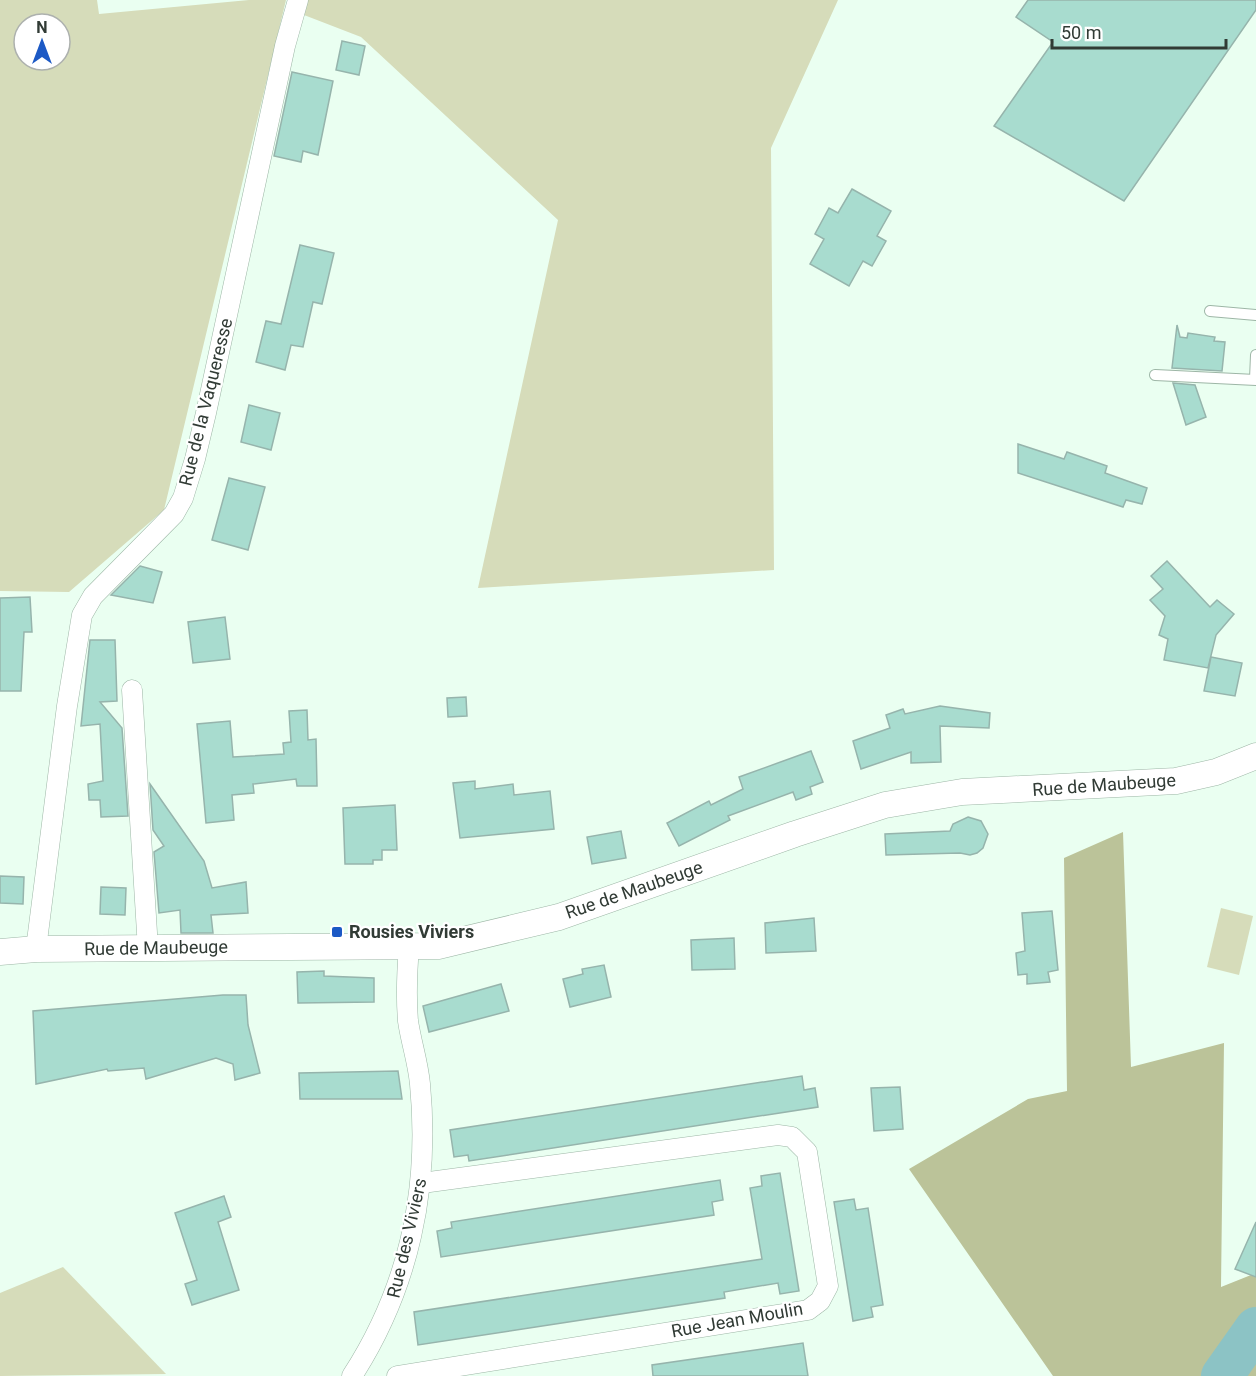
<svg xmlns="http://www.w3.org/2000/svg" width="1256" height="1376" viewBox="0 0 1256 1376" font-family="Roboto,sans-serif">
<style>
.green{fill:#d6dcba;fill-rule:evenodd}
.forest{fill:#bbc399}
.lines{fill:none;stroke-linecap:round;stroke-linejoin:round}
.river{stroke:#8cc3c5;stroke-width:42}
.building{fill:#a8dccf;stroke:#96b4ac;stroke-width:1.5}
.service-casing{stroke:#9db6a6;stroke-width:12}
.minor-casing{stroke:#9db6a6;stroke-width:21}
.tertiary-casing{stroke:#9db6a6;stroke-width:27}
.service{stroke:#fff;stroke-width:10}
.minor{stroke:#fff;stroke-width:20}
.tertiary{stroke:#fff;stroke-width:26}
.poi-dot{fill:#1c59c5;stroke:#fff;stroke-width:2}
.labels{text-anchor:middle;stroke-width:4.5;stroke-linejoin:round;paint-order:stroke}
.street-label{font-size:18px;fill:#313b35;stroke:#fff}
.poi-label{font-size:18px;font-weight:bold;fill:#313b35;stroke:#fff;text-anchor:start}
</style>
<rect width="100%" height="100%" fill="#eafff1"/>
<!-- green -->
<g class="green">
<path d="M0,0H97L99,14L249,0H286L164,510L69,592L0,591ZM24,24H60V60H24Z"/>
<path d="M307,0H838L771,148L774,570L478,588L558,220L361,37L304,15Z"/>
<path d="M1221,908L1253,916L1239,975L1207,967Z"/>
<path d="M63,1267L166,1374L0,1376V1293Z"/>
</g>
<!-- forest -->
<path class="forest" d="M1123,832L1131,1067L1224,1043L1221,1287L1256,1273V1376H1053L909,1169L1028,1099L1067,1091L1064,858Z"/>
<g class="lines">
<!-- river -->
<path class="river" d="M1222,1376L1256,1328"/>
</g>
<!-- building -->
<g class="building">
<path d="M1028,0H1256V10L1124,201L994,126L1053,42L1016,17Z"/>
<path d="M342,41L365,46L359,75L336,70Z"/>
<path d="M292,72L333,81L318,155L303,151L301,162L274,156Z"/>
<path d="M852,189L891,211L877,236L886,241L872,266L863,261L849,286L810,264L824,239L815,234L829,208L838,213Z"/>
<path d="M300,245L334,253L322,304L313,302L303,347L291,345L285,370L256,362L266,321L281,324Z"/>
<path d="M1177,325L1180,337L1187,338L1188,333L1215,337L1214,341L1225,342L1222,371L1172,368Z"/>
<path d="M1173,383L1195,385L1206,417L1186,425Z"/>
<path d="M249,405L280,413L271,450L241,442Z"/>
<path d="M1018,444L1064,459L1067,452L1107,466L1105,473L1147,488L1142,504L1126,500L1123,507L1018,473Z"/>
<path d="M229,478L265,487L248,550L212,540Z"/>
<path d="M1167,561L1210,607L1217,600L1234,614L1216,635L1208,668L1164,660L1168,639L1159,635L1165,616L1150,600L1163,589L1151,576Z"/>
<path d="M140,566L162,572L153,603L111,595Z"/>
<path d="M30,597L32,632H24L21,691H0V598Z"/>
<path d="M225,617L230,659L193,663L188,622Z"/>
<path d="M90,640H115L117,701L100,702L122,728L128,816L101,817L100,800H89L88,784L103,781L100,724L81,726Z"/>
<path d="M1211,657L1242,663L1235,696L1204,691Z"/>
<path d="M466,697L467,716L448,717L447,698Z"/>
<path d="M940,706L990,713L989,728L940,726L941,762L911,763V752L861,769L853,741L890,728L886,715L903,709L905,714Z"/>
<path d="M307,710L308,740L316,739L317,786H297L296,779L253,784L254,793L232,795L234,820L206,823L197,724L230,721L233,757L284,754L283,743L291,742L289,711Z"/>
<path d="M811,751L823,782L810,787L812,794L796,800L793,792L728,816L730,820L679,846L667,823L709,801L711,805L743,789L739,777Z"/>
<path d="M475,781V789L513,784L514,795L550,791L554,829L460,838L453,783Z"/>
<path d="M150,784L204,861L212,888L246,882L248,913L211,915L213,933H181L180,910L159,913L154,852L164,846L153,830Z"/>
<path d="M395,805L397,850H382V860H373V864H345L343,808Z"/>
<path d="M968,817L981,821L988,834L983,848L977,853L970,855L960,853L886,855L885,834L950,831L953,824Z"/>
<path d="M621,831L626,858L592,864L587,837Z"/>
<path d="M0,876L24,877L23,904L0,903Z"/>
<path d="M101,887L126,888L125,915L100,914Z"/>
<path d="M1052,911L1058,970L1048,972L1050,982L1027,984V974L1018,975L1016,953L1025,951L1022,913Z"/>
<path d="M814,918L816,951L766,953L765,923Z"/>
<path d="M734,938L735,969L692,970L691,940Z"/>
<path d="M604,965L611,997L570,1007L563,979L583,974L582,969Z"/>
<path d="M324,971V976L374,978V1002L298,1003L297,972Z"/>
<path d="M501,984L509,1011L429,1032L423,1006Z"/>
<path d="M223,995H246L248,1025L260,1073L235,1080L233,1064L216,1058L146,1079L144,1068L108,1071L107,1069L36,1084L33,1011Z"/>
<path d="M398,1071L402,1099H300L299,1073Z"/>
<path d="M802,1076L804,1090L815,1088L818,1107L469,1161L468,1155L454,1157L450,1130Z"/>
<path d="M900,1087L903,1129L874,1131L871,1088Z"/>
<path d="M780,1173L799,1291L780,1294L778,1283L724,1292L725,1298L418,1345L414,1312L762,1259L750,1188L762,1186L761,1176Z"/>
<path d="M720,1180L723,1200L712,1202L714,1215L441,1257L437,1231L452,1228L451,1222Z"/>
<path d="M224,1196L231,1217L218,1222L239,1290L192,1305L185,1284L197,1280L175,1213Z"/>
<path d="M854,1199L856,1210L868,1208L883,1305L871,1307L873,1317L853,1321L834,1202Z"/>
<path d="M1256,1222V1277L1235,1269Z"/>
<path d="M803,1343L808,1376H653L652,1365Z"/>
</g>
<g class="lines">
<defs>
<g id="service">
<path d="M1210,311L1256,315"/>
<path d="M1155,375L1256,380"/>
<path d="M1255,379L1256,355"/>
</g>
<g id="minor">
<path d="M132,690L148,949"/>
<path d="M36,949L67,706L82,615L93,596L174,514L183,498L195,459L206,413L285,46L298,0"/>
<path d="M352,1376C409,1288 430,1188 420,1084C418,1062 411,1042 408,1021C406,997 407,971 409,947"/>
<path d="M397,1376L808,1310L820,1301L828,1286L807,1152L792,1137L778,1135L422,1183"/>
</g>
<path id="tertiary" d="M0,952L36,949L438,946L559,917L795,834L885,805L962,792L1176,781L1216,772L1256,756"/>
</defs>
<!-- service casing -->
<use href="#service" class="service-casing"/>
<!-- minor casing -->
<use href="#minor" class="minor-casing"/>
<!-- tertiary casing -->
<use href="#tertiary" class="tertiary-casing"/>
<!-- service -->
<use href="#service" class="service"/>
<!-- minor -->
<use href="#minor" class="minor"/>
<!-- tertiary -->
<use href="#tertiary" class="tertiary"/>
</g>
<!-- markers -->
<rect class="poi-dot" x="331" y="926" width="12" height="12" rx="3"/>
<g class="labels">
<!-- street labels -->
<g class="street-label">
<text transform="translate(206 402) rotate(-76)" y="6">Rue de la Vaqueresse</text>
<text transform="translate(1104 785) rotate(-4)" y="6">Rue de Maubeuge</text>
<text transform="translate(634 890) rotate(-19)" y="6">Rue de Maubeuge</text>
<text transform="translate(156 948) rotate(-1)" y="6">Rue de Maubeuge</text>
<text transform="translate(407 1238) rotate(-77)" y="6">Rue des Viviers</text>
<text transform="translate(737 1320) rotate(-10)" y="6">Rue Jean Moulin</text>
</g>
<!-- poi labels -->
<g class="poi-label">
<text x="349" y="938">Rousies Viviers</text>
</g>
</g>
<!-- north arrow -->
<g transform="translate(42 42)"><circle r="28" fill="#ffffff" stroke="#adb1ae" stroke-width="1.5"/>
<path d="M0-4.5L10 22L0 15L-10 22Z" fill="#1c59c5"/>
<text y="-9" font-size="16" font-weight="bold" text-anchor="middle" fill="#313b35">N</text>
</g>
<!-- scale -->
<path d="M1052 39v9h174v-9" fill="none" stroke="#313b35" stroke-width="3"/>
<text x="1061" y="39" font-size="18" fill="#313b35" stroke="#ffffff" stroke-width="4.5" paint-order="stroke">50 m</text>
</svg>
